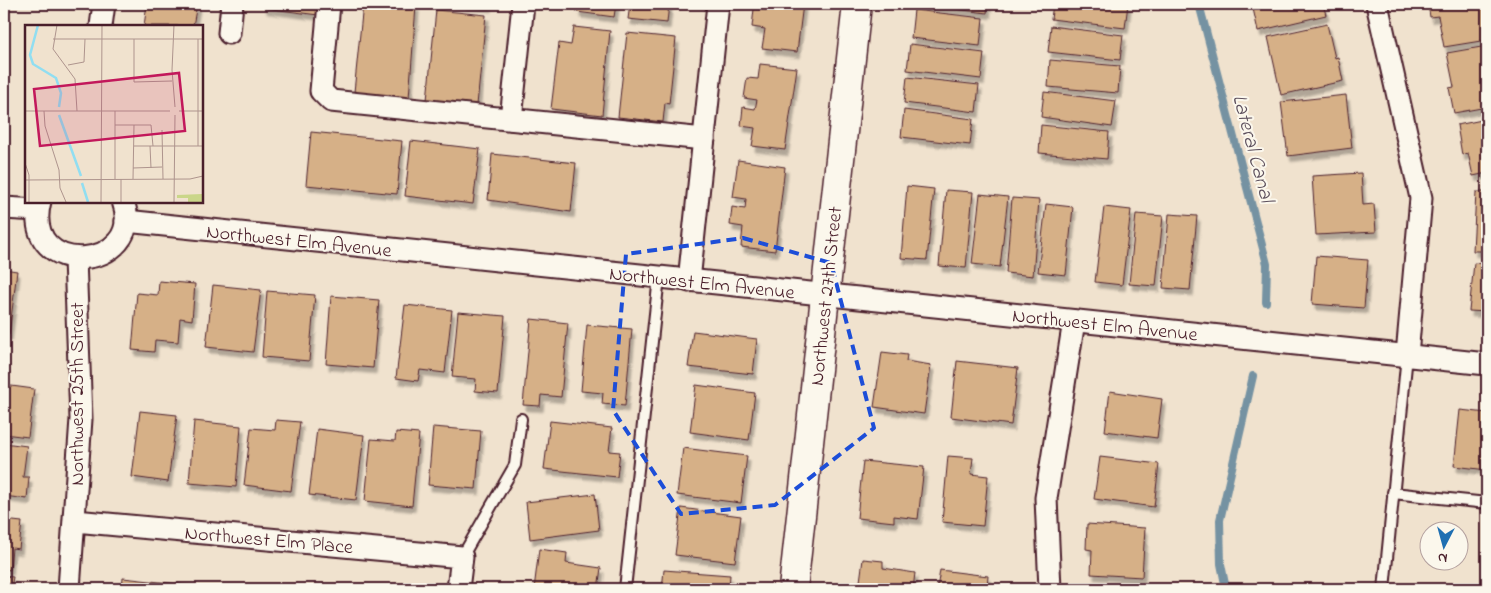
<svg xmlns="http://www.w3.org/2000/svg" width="1491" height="593" viewBox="0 0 1491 593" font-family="'Indie Flower',sans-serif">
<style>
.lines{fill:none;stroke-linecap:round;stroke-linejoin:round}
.stream{stroke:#7592a2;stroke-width:8}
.building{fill:#d6b087;stroke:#4a1f2b;filter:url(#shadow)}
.lane-casing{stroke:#4a1f2b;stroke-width:14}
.street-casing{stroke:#4a1f2b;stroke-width:25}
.secondary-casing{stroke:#4a1f2b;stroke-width:31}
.lane{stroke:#fbf7ec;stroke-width:10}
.street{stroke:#fbf7ec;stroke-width:21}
.secondary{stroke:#fbf7ec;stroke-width:28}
.marked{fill:none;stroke:#1d4ed8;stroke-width:4;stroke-dasharray:10 6;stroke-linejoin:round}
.labels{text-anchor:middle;stroke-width:4;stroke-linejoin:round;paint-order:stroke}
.street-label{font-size:20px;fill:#4a1f2b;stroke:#fbf7ec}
.water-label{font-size:21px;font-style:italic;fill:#5c4f5c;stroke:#fbf7ec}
.inset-river{fill:none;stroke:#91def1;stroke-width:2.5}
.inset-road{fill:none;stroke:#ae948d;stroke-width:1}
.view{fill:#c2185b;fill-opacity:0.15;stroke:#c2185b;stroke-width:2.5}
.inset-edge{fill:none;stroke:#4a1f2b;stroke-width:2.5}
</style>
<defs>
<filter id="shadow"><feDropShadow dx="3" dy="5.5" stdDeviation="1" flood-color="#0004"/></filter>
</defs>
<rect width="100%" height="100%" fill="#f0e2ce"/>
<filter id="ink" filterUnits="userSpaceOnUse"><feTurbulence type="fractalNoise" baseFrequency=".02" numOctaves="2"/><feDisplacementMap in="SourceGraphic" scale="10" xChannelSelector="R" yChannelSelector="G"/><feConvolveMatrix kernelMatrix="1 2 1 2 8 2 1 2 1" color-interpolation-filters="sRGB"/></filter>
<g filter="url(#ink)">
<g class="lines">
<!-- stream -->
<g class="stream">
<path d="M1199,4L1267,264L1266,302"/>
<path d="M1226,589L1221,564L1220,520L1253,376"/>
</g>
</g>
<!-- building -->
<g class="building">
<path d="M147,4H197L193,26H144Z"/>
<path d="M264,4H319L318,15L264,8Z"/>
<path d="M363,4L416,6L409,98L354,92Z"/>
<path d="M463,4H488V6Z"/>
<path d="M578,4H616L614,17L577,12Z"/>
<path d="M630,4H669L667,23L628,19Z"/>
<path d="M767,4H803L797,52L762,48L765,29L752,27L754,9L766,10Z"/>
<path d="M913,4H988L987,13Z"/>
<path d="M1053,4H1128L1125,28L1051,19Z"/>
<path d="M1252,4H1323L1326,15L1258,31Z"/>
<path d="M1428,4H1487V40L1444,47L1438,16L1430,17Z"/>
<path d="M436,10L486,15L477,105L427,100Z"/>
<path d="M914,10L983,18L980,46L911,38Z"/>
<path d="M1327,24L1335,58L1338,57L1343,81L1281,95L1268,37Z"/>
<path d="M1051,26L1123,35L1120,60L1048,52Z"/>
<path d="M574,27L610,31L602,115L551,109L559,43L571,45Z"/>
<path d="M627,33L676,38L669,104L665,103L663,122L618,117Z"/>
<path d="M910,44L984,53L981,79L907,70Z"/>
<path d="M1487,46V107L1454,113L1449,88L1454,87L1447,53Z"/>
<path d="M1050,60L1120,66L1118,93L1048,87Z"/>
<path d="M760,64L797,68L785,150L752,146L755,128L741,126L743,107L755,109L757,100L744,98L747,78L758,79Z"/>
<path d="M907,77L979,85L976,112L904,103Z"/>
<path d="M1044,92L1116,101L1112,127L1041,117Z"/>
<path d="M1346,95L1352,148L1288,156L1281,102Z"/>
<path d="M904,110L973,119L970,145L901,137Z"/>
<path d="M1487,119V173L1473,176L1468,153L1462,155L1457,125Z"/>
<path d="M1041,125L1109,132L1107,159L1039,153Z"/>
<path d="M311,132L402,141L397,194L306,185Z"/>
<path d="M411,141L480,149L473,204L405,196Z"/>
<path d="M492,154L576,163L571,212L488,200Z"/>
<path d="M738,160L785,167L775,251L741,247L743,227L730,225L732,207L745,209L746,199L733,197Z"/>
<path d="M1361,173L1363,205L1374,204L1376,232L1316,235L1312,176Z"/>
<path d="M907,186L934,189L927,260L901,258Z"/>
<path d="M946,190L973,192L966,268L939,266Z"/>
<path d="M1476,192H1487V251H1473Z"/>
<path d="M980,194L1008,197L1000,267L972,264Z"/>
<path d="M1012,198L1039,200L1033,276L1006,273Z"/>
<path d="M1046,204L1073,207L1066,275L1038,272Z"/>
<path d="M1104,207L1131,210L1122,285L1095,282Z"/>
<path d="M1136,214L1163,216L1156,286L1129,284Z"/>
<path d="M1169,214L1197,216L1190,290L1163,288Z"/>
<path d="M1316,256L1368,260L1364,308L1312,304Z"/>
<path d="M1474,263L1487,264V312L1469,311Z"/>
<path d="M4,269L17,271L9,335L4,334Z"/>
<path d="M159,281L195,284L192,320L180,318L178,342L155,340L154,352L132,350L137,293L158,295Z"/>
<path d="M213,285L261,290L253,352L206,347Z"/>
<path d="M267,291L315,295L309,361L262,357Z"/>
<path d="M331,296L379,300L373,368L326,364Z"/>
<path d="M405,305L452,310L445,373L420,370L418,381L396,378Z"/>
<path d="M458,312L505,316L498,393L475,391L476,379L452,377Z"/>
<path d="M531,319L568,323L561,397L541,395L540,406L523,405Z"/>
<path d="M587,325L632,329L625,406L602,404L603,393L581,391Z"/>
<path d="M693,331L757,339L753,374L688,367Z"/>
<path d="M882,352L907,355L906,361L931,365L924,414L874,407Z"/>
<path d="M957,361L1018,368L1011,425L951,417Z"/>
<path d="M4,385L34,389L28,437L4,434Z"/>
<path d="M696,385L755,393L749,440L690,432Z"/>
<path d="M1110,391L1162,399L1157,438L1105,431Z"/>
<path d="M1460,410L1487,413V470L1454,466Z"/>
<path d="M140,411L177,415L168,482L132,477Z"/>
<path d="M276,420L300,422L291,491L244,485L251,428L275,430Z"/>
<path d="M194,421L241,426L236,487L189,483Z"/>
<path d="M550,421L612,428L609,451L620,452L617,477L544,469Z"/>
<path d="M433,427L481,431L476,489L428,485Z"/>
<path d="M317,429L364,435L356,500L309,495Z"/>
<path d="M396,432L419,434L412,506L365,501L371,439L395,441Z"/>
<path d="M4,443L27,446L23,477H29L27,499L4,496Z"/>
<path d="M683,448L747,456L741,503L677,495Z"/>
<path d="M948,456L973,458L971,474L988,476L983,526L942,522Z"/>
<path d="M1100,457L1159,464L1154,507L1094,499Z"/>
<path d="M863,461L924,467L918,519L894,516V522L857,518Z"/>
<path d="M595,494L599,530L530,539L526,502Z"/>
<path d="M681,508L741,516L735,562L675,555Z"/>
<path d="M4,520L22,522L19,549L12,548L10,570L4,569Z"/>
<path d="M1087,524L1145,528L1142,577L1091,574L1092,550L1086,549Z"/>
<path d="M539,549L567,553L566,563L601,568L598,589H534Z"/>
<path d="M863,559L883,561V568L915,573L913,589H859Z"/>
<path d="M664,570L730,575L729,589H662Z"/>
<path d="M940,570L988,576L987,589H937Z"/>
<path d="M4,576L13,577L11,589H4Z"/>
<path d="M123,578L196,586V589H122Z"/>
</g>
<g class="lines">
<defs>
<g id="lane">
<path d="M1393,493L1487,503"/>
<path d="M462,557L515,465L521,419"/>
<path d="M625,589L659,277"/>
<path d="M1384,589L1407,355"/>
</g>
<g id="street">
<path d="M329,4L321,91L331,101L704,139"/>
<path d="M1377,4L1421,198L1407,355"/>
<path d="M101,26L104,4"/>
<path d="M229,33L232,4"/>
<path d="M511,119L523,4"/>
<path d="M40,201C20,282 148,271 123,201"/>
<path d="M4,208L37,210"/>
<path d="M126,221L1487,364"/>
<path d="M689,281L718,4"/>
<path d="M75,521L462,557L458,589"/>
<path d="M69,589L81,419L75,259"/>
<path d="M1050,589L1046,498L1074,321"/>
</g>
<path id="secondary" d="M793,589L857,4"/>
</defs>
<!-- lane casing -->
<use href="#lane" class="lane-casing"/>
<!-- street casing -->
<use href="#street" class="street-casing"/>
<!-- secondary casing -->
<use href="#secondary" class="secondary-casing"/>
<!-- lane -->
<use href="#lane" class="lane"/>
<!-- street -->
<use href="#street" class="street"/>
<!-- secondary -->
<use href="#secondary" class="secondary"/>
</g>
</g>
<!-- marked area -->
<path class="marked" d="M743,238L831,263L874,428L775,505L681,514L613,410L626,254Z"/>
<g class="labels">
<!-- street labels -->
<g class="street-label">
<text transform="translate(299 240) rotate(6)" y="7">Northwest Elm Avenue</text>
<text transform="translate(702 282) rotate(6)" y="7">Northwest Elm Avenue</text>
<text transform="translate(825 296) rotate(-84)" y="7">Northwest 27th Street</text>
<text transform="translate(1105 324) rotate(6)" y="7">Northwest Elm Avenue</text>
<text transform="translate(76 394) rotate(-90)" y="7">Northwest 25th Street</text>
<text transform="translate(269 539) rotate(5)" y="7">Northwest Elm Place</text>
</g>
<!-- water labels -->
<g class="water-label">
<text transform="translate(1254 148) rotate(75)" y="7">Lateral Canal</text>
</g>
</g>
<!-- overview -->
<g transform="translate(25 25)">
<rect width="178" height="178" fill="#f0e2ce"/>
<path d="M177,169V177H163V173H152V170Z" fill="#cad689"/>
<path class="inset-river" d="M13,0L5,30L8,39L31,53L36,68L34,82M34,90L56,151M57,158L63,177"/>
<path class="inset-road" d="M32,0L28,24L50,54L52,86M149,0L147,45L150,82M28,14H178M109,14V57L147,56M43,40L59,37L60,14M0,86H145M19,86L20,101L34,145L35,163L41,177M154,86H178M90,100H126L128,121M137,105L138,154M109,121H178M125,121L126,143M173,121V14M0,138L4,150V177M108,143L137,142M90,154V86M108,154L109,100M0,155L165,154L178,151M76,177L77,0M96,177V154M149,177L150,90"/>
<path class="view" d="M154,48L160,106L15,121L9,64Z"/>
<rect width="178" height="178" class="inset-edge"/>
</g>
<!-- margin -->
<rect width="1491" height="593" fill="none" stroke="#fbf7ec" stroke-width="20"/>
<rect x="10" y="10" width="1471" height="573" fill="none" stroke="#4a1f2b" stroke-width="2" filter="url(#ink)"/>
<!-- north arrow -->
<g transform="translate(1444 546) rotate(186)"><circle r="24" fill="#fbf7ec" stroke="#b4a19f"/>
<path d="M0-4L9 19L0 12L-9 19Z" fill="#1f6fb2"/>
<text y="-8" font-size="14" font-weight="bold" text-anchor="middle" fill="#4a1f2b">N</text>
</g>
</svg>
